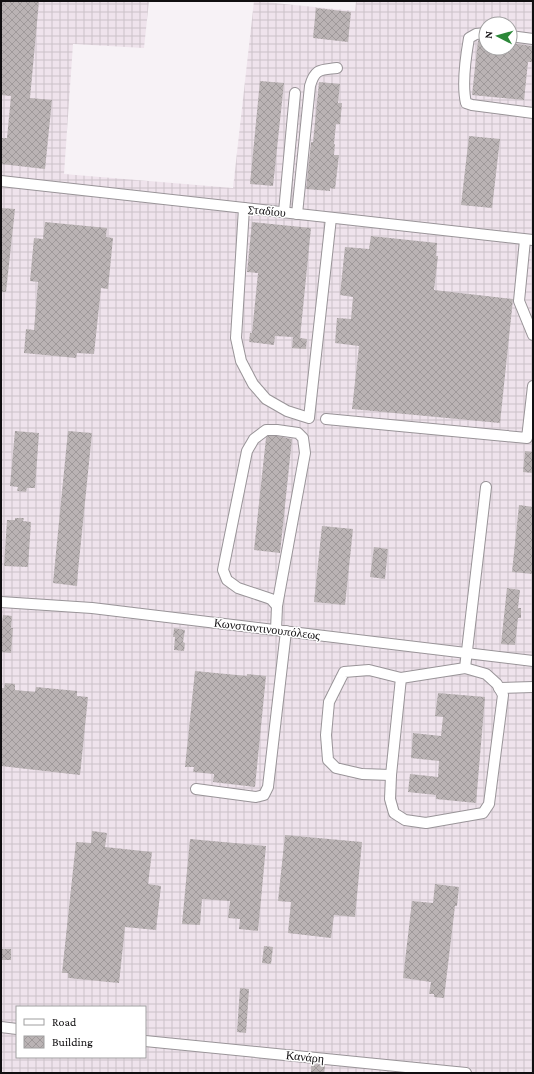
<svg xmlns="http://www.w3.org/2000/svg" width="534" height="1074" viewBox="0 0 534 1074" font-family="'Crimson Pro',serif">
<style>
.industrial{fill:url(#industrial-grid);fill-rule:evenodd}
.building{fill:url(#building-cross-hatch)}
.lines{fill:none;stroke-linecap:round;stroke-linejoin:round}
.minor-casing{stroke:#999498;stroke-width:12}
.minor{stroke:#fff;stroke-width:10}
.labels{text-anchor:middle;stroke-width:3;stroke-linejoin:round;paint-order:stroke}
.street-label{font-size:12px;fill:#110f11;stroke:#fff}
</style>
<defs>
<pattern id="industrial-grid" width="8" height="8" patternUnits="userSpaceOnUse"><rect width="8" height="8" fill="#efe3ec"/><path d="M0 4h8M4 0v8" fill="none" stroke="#ccc2c9"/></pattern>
<pattern id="building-cross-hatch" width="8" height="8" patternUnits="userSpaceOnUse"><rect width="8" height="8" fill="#bab3b4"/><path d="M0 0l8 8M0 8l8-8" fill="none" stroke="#9f999a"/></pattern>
</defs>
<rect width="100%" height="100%" fill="#f7f2f6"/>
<!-- industrial -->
<path class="industrial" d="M1,1H149L144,48L73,44L64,174L233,188L254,1L355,11L356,1H533V1073H1ZM486,24H510V48H486ZM17,1007H145V1057H17Z"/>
<!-- building -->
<g class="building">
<path d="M1,1H39L30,98L52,100L45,169L1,164V138H7L11,96L1,95Z"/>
<path d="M316,8L351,12L348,42L313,38Z"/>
<path d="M478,40L486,41V48H510V43L533,46V62H528L524,100L472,95Z"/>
<path d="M260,81L284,83L273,186L250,184Z"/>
<path d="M319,82L340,84L338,103H342L340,124H336L334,144H335L334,155H339L335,189L330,188V191L306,189L311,142H313Z"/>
<path d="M469,136L500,139L492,208L461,205Z"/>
<path d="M1,208L15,209L6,292H1Z"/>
<path d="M45,222L107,228L106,237L113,238L108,289L101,288L94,354L77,353L76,358L24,353L26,329L34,330L38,282L30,281L34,238L43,239Z"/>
<path d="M252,222L311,228L300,338L307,339L306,349L292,348L293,337L275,336L274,345L249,342L250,333H252L258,273L247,272Z"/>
<path d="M371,236L437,243L436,256H438L434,290L513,299L500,423L352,409L359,346L335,343L337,318L351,319L353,297L340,295L345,247L369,249Z"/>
<path d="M15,431L39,433L35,488H27L26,492L17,491L18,487L10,486Z"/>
<path d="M68,431L92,433L78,571L77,586L53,583Z"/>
<path d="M268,436H277L292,439L280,553L254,550L266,438Z"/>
<path d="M525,451L533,452V473L523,472Z"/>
<path d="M519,505L533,507V574L512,572Z"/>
<path d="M15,518H24L23,521L31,522L28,567L4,566L7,520H15Z"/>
<path d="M322,526L353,529L345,605L314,602Z"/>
<path d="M374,547L388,549L385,579L370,577Z"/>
<path d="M507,588L520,590L518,608H521V618H518L515,645L501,644Z"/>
<path d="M3,615L12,616L11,628H13L11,653L1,652V632Z"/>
<path d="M174,628L185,630L183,642L185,643L184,651L174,650L175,637H173Z"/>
<path d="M195,671L247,676V674L266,676L255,787L213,782L214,774L193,772L194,767H185Z"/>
<path d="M5,683L15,684V690L35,692L36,687L77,691V696L88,697L80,775L1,766V688H4Z"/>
<path d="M438,693L485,697L476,803L436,799V795L408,792L410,774L438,777L439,761L411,758L413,733L441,736L443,717L435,716Z"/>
<path d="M92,831L107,833L105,847L152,852L148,884L161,886L156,930L125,927L119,983L68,978V973H62L76,842L91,843Z"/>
<path d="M285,835L362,842L355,917L334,915L331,938L288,933L291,902L278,901Z"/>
<path d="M190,839L266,846L258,931L239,929L240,919L228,918L230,901L202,899L200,925L182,924Z"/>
<path d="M435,884L459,887L457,906H455L444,998L434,997V994H429L431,982L403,978L412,901L433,903Z"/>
<path d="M264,946L273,947L271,964L262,963Z"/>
<rect x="1" y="949" width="10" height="11"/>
<path d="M240,988L249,989L246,1033L237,1032Z"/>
<path d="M311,1064L325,1065L324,1073H311Z"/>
</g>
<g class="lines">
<defs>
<g id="minor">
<path d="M486,33L476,34L469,38C466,55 462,86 466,103L472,105L533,113"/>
<path d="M510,36L533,39"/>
<path d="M1,181L533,240"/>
<path d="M244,208L236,338L241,361L253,384L266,399L287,411L309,418L331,218"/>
<path d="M284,212L295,93"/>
<path d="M297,214L310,86C315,68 321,70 337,68"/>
<path d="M525,240L519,301L533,335"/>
<path d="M326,419L527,438L533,386"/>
<path d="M1,602L92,608L533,661"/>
<path d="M276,630L277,606L271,599L238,588L227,580L223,570L247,451L254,439L266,430H277L298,433L303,438L305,453L277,606"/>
<path d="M401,678L391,775L390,799L394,813L405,820L426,823L483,813L489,804L503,695L497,684L486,674L465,668"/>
<path d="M499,688L533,687"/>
<path d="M391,775L362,774L336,768L328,760L326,735L329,702L344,672L369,670L401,678L465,668L486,487"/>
<path d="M196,789L256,797L264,795L268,787L286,631"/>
<path d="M1,1027L17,1029"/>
<path d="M145,1041L466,1073"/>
</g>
</defs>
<!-- minor casing -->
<use href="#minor" class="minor-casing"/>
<!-- minor -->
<use href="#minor" class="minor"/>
</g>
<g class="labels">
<!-- street labels -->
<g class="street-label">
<text transform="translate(267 211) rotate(6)" y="4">Σταδίου</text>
<text transform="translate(267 629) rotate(7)" y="4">Κωνσταντινουπόλεως</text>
<text transform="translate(305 1057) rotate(6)" y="4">Κανάρη</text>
</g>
</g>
<!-- border -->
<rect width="534" height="1074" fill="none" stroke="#110f11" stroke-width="4"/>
<!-- legend -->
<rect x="16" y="1006" width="130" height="52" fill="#ffffff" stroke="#a09fa0"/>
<rect x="24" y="1019" width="20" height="6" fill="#ffffff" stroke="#a09fa0"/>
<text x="52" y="1026" font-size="12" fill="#110f11">Road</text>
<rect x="24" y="1036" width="20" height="12" fill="url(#building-cross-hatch)" stroke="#a09fa0"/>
<text x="52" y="1046" font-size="12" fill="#110f11">Building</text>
<!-- north arrow -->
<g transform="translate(498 36) rotate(276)"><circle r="19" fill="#ffffff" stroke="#a09fa0"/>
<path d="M0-3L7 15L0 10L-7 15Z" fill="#2c8839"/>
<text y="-6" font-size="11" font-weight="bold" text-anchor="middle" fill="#110f11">N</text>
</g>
</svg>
